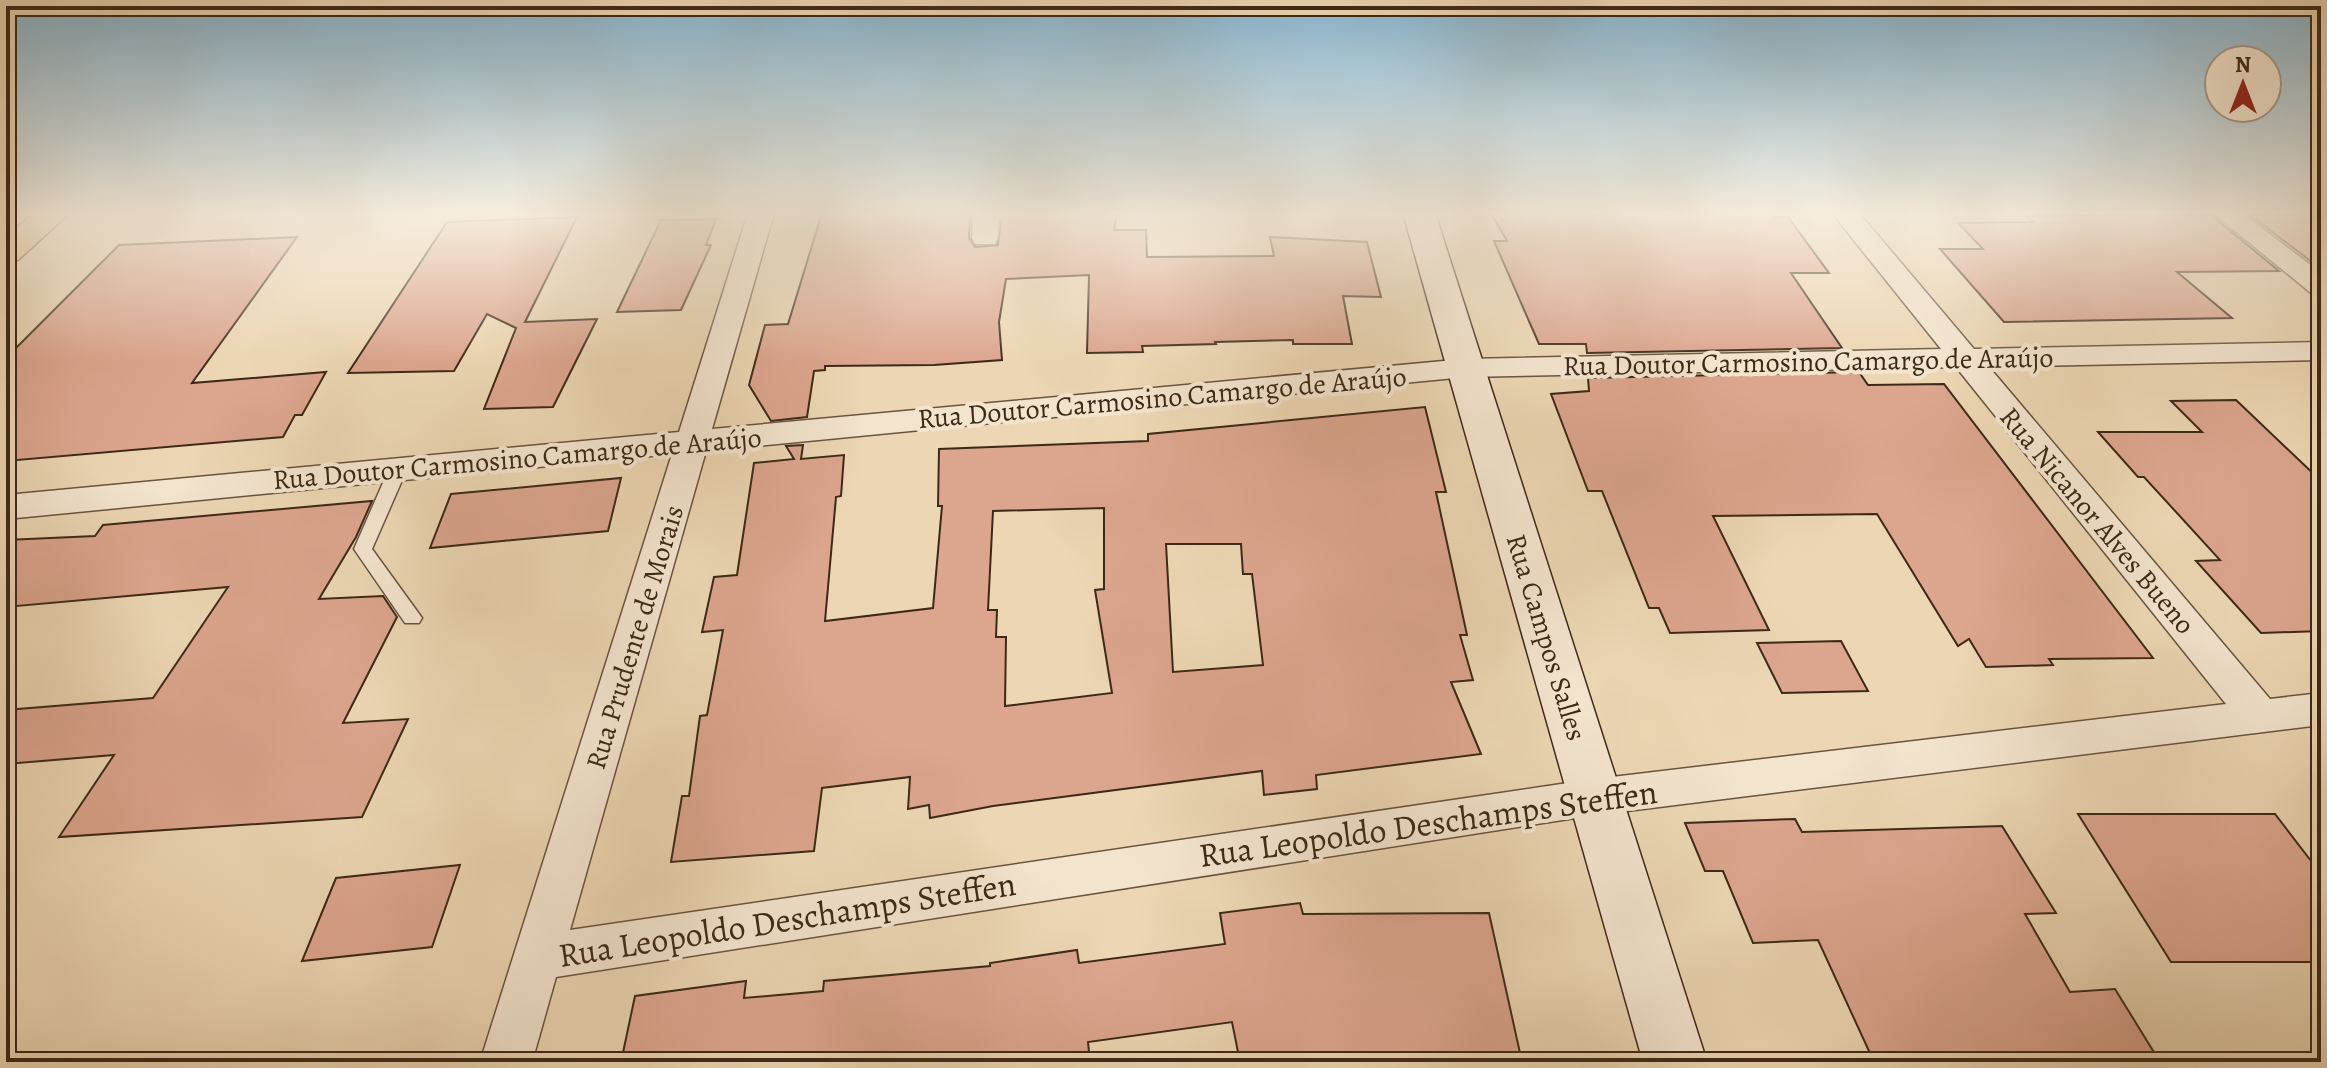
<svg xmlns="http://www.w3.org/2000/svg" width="2327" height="1068" viewBox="0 0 2327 1068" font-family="Alegreya,serif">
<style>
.building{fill:#dca58e;stroke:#3d2917;stroke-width:2;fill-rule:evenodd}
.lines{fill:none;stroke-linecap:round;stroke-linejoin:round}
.lane-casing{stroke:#69543e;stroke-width:3}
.street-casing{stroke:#69543e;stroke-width:3}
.secondary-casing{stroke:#3d2917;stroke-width:3}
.primary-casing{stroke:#3d2917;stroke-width:3}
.lane{fill:#f3e4ce;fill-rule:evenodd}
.street{fill:#f3e4ce;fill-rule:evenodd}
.secondary{fill:#f3e4ce;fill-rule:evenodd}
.primary{fill:#e6bb7a;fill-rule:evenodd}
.labels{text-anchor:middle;stroke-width:8;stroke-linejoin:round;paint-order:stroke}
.street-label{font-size:28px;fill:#3d2917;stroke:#f3e4ce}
.near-street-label{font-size:34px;fill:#3d2917;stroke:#f3e4ce}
</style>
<rect width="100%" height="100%" fill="#ecd6b3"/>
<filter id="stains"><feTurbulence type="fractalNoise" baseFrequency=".0025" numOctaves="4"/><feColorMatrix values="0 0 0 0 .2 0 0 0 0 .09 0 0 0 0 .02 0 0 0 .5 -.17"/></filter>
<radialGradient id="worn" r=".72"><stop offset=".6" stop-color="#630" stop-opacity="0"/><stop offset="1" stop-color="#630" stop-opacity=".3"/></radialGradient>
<!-- building -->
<g class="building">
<path d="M822,213H970L969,238L975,247L998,245L1002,213H1117L1114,230H1146L1147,257L1274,256L1270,237L1367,242L1381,297L1343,296L1352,344H1293V340L1215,342L1216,344L1142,346L1143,352L1087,353L1089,275L1006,279L999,322L1002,360L934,365L825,366V370L814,371L807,417L771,421L749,385L765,325L788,324Z"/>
<path d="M1491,213H1771L1774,217H1788L1829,273H1791L1842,348L1587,353L1586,344H1539L1494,241H1507Z"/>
<path d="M2321,214V269L2250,215Z"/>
<path d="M2211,215L2279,271L2177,272L2232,318L2004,322L1940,249H1983L1958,223L2033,222L2026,216Z"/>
<path d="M577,217L525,322L597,319L553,407L484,409L516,328L487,314L454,371L348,373L447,222Z"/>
<path d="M716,219L706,245H711L681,310L617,312L661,220Z"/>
<path d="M297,237L192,383L326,372L302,415H295L283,437L6,461V348H16L119,245Z"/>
<path d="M1859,372L1868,385L1944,384L2153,658L2049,659L2053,665L1986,667L1969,639L1958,646L1877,514L1713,516L1769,630L1670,633L1659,608H1649L1602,491H1588L1551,394L1589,391L1588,378Z"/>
<path d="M2236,400L2321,481V631L2261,633L2196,561L2220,560L2144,477H2138L2098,432H2202L2171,401Z"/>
<path d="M1425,407L1446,492H1436L1467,635H1460L1473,680L1451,682L1481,754L1316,775L1317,789L1264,795L1262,771L993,806L930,818L929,805L908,809L910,777L822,788L814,851L671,862L682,796H689L700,716L707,715L723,630L702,632L714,577L737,575L754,463L794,459L786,446L803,445L801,459L844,455L841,496L836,497L825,621L933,608L942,506H938L939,449L1148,441V434ZM1104,508V589L1095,590L1112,693L1005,706L1006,637H996L997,610H988L993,511ZM1166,544H1241L1243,574H1252L1263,665L1173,672Z"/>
<path d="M621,478L608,531L430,548L451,494Z"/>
<path d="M372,501L356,537L319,599L383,596L397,617L343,723L408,719L362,817L59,837L114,755L6,764V710L153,698L228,587L6,607V540L95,536L103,525Z"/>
<path d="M1841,641L1868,691L1782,693L1757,643Z"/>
<path d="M2078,814H2275L2321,874V962H2171Z"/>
<path d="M1795,819L1802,832L2002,826L2056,913L2025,914L2070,992L2115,989L2160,1062H1874L1818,940L1753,943L1723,871H1705L1685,823Z"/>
<path d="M460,865L432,947L302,961L336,878Z"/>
<path d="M1300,903L1303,914L1489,913L1522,1062H1240L1232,1022L1088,1042L1090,1062H621L635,996L746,981L744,998L823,991L824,981L990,966V963L1077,950L1079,963L1225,944L1220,913Z"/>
</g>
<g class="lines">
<defs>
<path id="lane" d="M398,464L407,469L372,549L422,618L419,623H405L354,549L389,469Z"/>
<g id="street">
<path d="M748,213H774L712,429L1465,359L1941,349L1832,213H1859L1974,349L2321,342V360L1989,367L2270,699L2321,693V725L1595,815L556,977L532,1062H480L672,454L6,519V495L679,432ZM1956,367L2226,704L1595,779L570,930L706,451L1465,377Z"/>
<path d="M973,213H999L998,238L995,244H975L972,238Z"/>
<path d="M2213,213H2242L2321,273V296L2311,293Z"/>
</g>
<path id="secondary" d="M1403,213H1435L1707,1062H1643Z"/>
<path id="primary" d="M35,213H70L18,260L6,263V236Z"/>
</defs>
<!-- lane casing -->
<use href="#lane" class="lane-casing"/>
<!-- street casing -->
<use href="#street" class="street-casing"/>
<!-- secondary casing -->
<use href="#secondary" class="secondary-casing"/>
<!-- primary casing -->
<use href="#primary" class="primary-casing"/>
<!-- lane -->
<use href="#lane" class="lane"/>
<!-- street -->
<use href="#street" class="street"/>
<!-- secondary -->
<use href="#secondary" class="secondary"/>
<!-- primary -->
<use href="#primary" class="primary"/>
</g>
<!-- sky -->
<linearGradient id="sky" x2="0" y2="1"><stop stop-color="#88b6d1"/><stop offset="0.59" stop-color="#f6eddd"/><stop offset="1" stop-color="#f6eddd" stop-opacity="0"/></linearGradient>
<rect width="2327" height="362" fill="url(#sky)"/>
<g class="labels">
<!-- street labels -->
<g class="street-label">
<text transform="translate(1808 361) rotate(-1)" y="10">Rua Doutor Carmosino Camargo de Araújo</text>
<text transform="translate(1162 397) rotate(-5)" y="10">Rua Doutor Carmosino Camargo de Araújo</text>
<text transform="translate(517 458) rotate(-5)" y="10">Rua Doutor Carmosino Camargo de Araújo</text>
<text transform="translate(2098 520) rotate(50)" y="10">Rua Nicanor Alves Bueno</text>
<text transform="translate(634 637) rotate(-73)" y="10">Rua Prudente de Morais</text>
<text transform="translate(1547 637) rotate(73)" y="10">Rua Campos Salles</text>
</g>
<!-- near-street labels -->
<g class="near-street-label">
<text transform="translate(1428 823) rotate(-8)" y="12">Rua Leopoldo Deschamps Steffen</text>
<text transform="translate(787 919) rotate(-9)" y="12">Rua Leopoldo Deschamps Steffen</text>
</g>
</g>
<!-- margin -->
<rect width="2327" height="1068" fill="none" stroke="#ecd6b3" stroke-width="32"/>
<rect x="8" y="8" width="2311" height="1052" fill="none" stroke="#3d2917" stroke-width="4"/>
<rect x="16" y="16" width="2295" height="1036" fill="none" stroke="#3d2917" stroke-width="2"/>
<!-- north arrow -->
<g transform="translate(2243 84)"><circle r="38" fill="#f3e4ce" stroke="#aa9985" stroke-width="2"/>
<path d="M0-6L14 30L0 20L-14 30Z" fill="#8f2418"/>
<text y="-12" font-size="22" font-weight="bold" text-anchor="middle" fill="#3d2917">N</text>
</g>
<rect width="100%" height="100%" filter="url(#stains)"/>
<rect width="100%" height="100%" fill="url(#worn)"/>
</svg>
